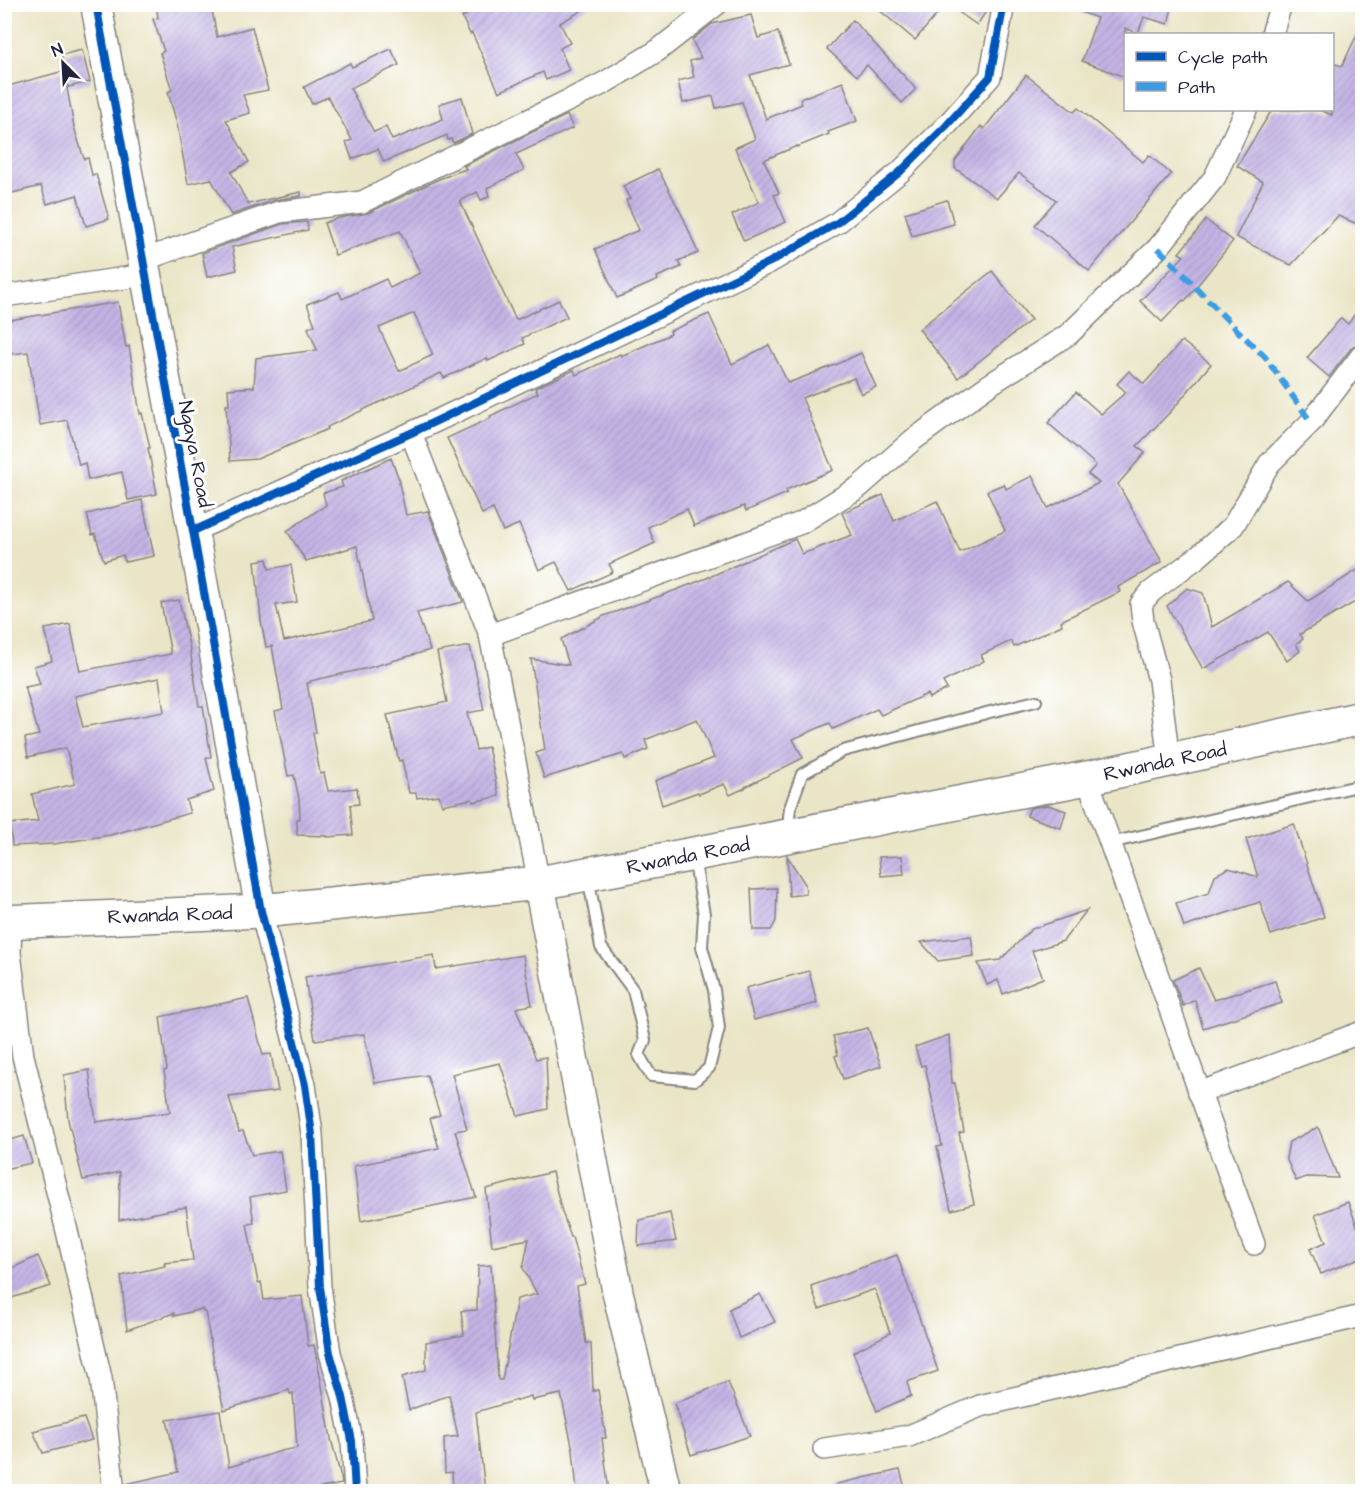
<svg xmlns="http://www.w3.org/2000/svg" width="1367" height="1496" viewBox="0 0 1367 1496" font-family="'Architects Daughter',sans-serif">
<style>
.building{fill:url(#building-hatch);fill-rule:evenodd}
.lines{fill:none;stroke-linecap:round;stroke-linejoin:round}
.lane-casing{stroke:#868480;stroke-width:14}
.street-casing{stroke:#868480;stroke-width:24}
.secondary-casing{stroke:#868480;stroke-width:33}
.highway-casing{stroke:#868480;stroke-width:36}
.lane{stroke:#fff;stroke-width:10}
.street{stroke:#fff;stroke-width:21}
.secondary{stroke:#fff;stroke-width:30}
.highway{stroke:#fff;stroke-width:33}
.quiet{stroke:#3c9ce2;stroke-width:6;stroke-dasharray:12 6;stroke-linecap:butt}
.cycleway-casing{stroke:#fff;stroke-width:11}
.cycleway{stroke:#0057b8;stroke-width:8}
.labels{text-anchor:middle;stroke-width:6;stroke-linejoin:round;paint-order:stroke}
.street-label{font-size:20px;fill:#22223b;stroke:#fff}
</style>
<defs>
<pattern id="building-hatch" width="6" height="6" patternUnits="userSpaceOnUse" patternTransform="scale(1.5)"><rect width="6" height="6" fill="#c3b4e5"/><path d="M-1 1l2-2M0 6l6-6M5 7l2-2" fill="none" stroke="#a79ac5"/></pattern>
</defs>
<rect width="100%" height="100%" fill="#fff"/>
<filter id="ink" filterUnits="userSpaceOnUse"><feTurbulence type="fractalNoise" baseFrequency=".0167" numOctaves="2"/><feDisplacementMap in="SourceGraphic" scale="12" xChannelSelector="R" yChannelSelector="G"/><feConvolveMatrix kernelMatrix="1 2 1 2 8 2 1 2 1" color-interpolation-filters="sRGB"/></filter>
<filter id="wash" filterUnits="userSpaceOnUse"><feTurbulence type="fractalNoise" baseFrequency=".008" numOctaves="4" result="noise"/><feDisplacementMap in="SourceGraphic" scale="24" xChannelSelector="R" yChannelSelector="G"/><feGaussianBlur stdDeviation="1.35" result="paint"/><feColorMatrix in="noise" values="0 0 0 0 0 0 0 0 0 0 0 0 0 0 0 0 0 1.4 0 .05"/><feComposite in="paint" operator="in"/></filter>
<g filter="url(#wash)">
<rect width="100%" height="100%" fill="#eae5c6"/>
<g id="blocks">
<!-- building -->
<g class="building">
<path d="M156,4H211L217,37L252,27L268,90L243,95L250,113L226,120L249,162L231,172L248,204L301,192V196L275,200L231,215L211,179L188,184L177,124L168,92L172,90L160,53L164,51L153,19L158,18Z"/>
<path d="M468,4H593L560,23L570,43L560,48L569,70L546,80L543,72L499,92L472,33L470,34L462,17L472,12Z"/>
<path d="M872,4H946L915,40Z"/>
<path d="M947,4H991L977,25Z"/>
<path d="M1067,4H1173L1168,24L1144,17L1138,33L1125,28V77L1082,61L1097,18L1067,7Z"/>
<path d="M751,15L758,38L778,32L789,64L750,75L766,119L802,104L800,99L843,82L857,121L828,132L829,134L797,147V146L764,160L779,193L774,195L786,222L744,241L732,215L759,202L735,148L755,139L742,102L716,108L713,96L683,103L678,81L694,77L690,61L701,58L692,40L712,24Z"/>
<path d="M853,20L916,89L902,103L867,65L857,76L827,49Z"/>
<path d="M1362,24V226L1338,216L1291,265L1236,237L1263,182L1237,166L1272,110H1320L1332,115V63L1342,66Z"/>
<path d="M391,49L399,65L350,88L374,132L386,127L392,140L443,119L439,104L462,97L472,134L453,143L451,139L448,140L447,135L384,162L378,149L352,159L346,142L352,140L328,97L312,104L304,87L350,63L352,67Z"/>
<path d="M82,50L90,82L68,87L61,55Z"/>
<path d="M64,71L74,127L84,159L88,158L92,175L96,174L109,219L86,226L77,195L47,204L41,186L4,195V87Z"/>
<path d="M1026,75L1074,112L1078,108L1143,162L1149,155L1171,174L1089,271L1035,225L1056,200L1019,173L997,198L955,168V161L981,126L984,129Z"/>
<path d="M567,115L573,128L516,154L524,170L487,188L489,197L481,200L477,192L460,201L516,320L559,300L567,317L522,338L525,344L488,361L487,358L444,378L441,373L327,427L328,429L257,459L230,461L226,405H229L228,389L254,387L256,358L317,350L308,328L315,325L307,304L339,292L342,299L386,279L390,288L420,273L400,231L335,255L324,223L339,218L368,213L439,179L466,169L464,166ZM414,313L433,355L399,371L379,328Z"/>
<path d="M658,169L684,219L698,253L678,261L681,267L657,277L658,280L617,298L595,249L639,230L626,200L630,199L623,186Z"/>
<path d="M947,200L954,224L912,236L905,213Z"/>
<path d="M1206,220L1233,241L1185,301L1183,300L1162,322L1140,301L1184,256L1179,253Z"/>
<path d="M307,222L308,230L232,247L237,270L207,277L202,253L282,224Z"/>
<path d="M992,271L1031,320L958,378L919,329Z"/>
<path d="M118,302L126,347L129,346L140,414L142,413L150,448H148L157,494L128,500L122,472L88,480L85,463L79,465L67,420L40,425L28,352L4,355V321Z"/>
<path d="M1362,304V340L1352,347L1329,377L1307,358L1341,318L1348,324Z"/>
<path d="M709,314L732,364L769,345L788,383L835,365L861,353L876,387L861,394L854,378L802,398L833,470L786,490L787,493L746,511L744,506L694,526L687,509L648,527L655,543L609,564L613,572L571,591L556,562L539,570L519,524L503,531L493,509L482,514L447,438L491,418L490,416L538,393L535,388L574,370L576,375L620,354L621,356L671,334L670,331Z"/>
<path d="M1182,341L1211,364L1172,410L1137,446L1145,453L1118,484L1162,562L1118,587L1120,592L1061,621L1062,625L1014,647L1011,641L981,655L984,661L943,682L947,689L929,698L927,694L881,715L877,709L833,729L830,723L793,739L803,758L745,787V788L730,795L724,784L699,794L698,792L662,805L655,781L714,758L697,719L645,740L648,749L625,759L623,754L544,778L536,753L545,750L531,659L569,665L561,639L601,618V617L663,595L707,578L795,539L802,554L852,535L842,513L883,495L894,521L937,501L960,552L1005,531L987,491L1004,484L1006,489L1032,476L1048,508L1099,483L1088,474L1096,465L1048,423L1076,392L1101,414L1126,392L1117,384L1129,371L1144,384Z"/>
<path d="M391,458L400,482L399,483L406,515L428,511L463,602L417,613L430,650L368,668L310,681V683H307L316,732L313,733L320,774L324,773L328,791L357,788L359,804L350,805L353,835L327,837V836L297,835V819H300L299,799L294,775L288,776L275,711L283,709L272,646L266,647L261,621L255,561L267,559L269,569L291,565L297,602L276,605L284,641L372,621L357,546L306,561L287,531L326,505L323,493L343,487L341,481Z"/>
<path d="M142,500L154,556L125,562L123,555L104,561L95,534L92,535L87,514Z"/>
<path d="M1362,567V598L1300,634L1303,639L1296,644L1300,651L1287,661L1268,632L1203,669L1167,606L1187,588L1203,593L1212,627L1288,582L1308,601Z"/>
<path d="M179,600L190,650L199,706H203L211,757L206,758L214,791L186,800L190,813L110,835L54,844L12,846L10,824L38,821L32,794L75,784L66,748L28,757L25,738L39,735L25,687L40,684L34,666L52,661L45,629L70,624L80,671L171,654L161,603ZM159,678L164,712L83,727L75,696Z"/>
<path d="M470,646L484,710L467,713L476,750L488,747L499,796L473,802L472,799L442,805L439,795L417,798L416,793H409L402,760L399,761L387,715L447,702L437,652Z"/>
<path d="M1048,805L1066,811L1061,828L1027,816L1030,808Z"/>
<path d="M1294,824L1324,917L1271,935L1260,902L1184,927L1176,903L1209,893L1215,875L1229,868L1258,877L1246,839Z"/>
<path d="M787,856L805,884L806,894L789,896Z"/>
<path d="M902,856L904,874L881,876L879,857Z"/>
<path d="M777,888L776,921L771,930H753L751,889Z"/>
<path d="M1087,910L1063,941L1032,951L1043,978L1003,994L998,980L987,985L978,963L1000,960L1032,929Z"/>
<path d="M971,936L974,956L938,961L921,942Z"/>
<path d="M434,955L436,969L523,955L532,1005L516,1008L536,1059L546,1057L548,1109L518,1116L500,1063L452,1074L467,1129L455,1131L476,1197L361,1221L354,1166L439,1148L430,1118L440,1115L427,1075L375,1083L364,1034L315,1040L305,977Z"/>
<path d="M1199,968L1214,1000L1275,981L1282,1003L1203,1028L1195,1000L1183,1006L1173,980Z"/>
<path d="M809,971L817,1003L754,1020L746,988Z"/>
<path d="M248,998L263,1055L271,1054L278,1091L229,1097L239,1132L243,1131L252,1155L280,1151L286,1190L250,1197L254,1223L247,1224L258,1283L261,1282L264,1300L302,1296L308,1346L314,1345L322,1386L331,1439L341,1477L342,1484L304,1491H127L126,1484L178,1472L167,1420L220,1411L229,1467L281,1451L297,1448L293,1393L290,1394L289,1390L224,1410L216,1374L205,1311L203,1312L202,1309L174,1316V1313L127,1330L121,1276L165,1266L164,1263L193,1260L186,1207L119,1220L120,1172L83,1180L68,1120L64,1075L89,1070L96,1122L170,1112L164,1071L167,1070L160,1017Z"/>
<path d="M868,1028L881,1066L843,1079L835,1056L838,1055L833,1036Z"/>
<path d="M949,1035L952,1083H955L964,1132L959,1133L974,1204L951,1210L937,1147L942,1146L925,1065L921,1066L915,1047Z"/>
<path d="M1318,1127L1338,1178L1306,1177L1296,1181L1286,1158L1289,1142Z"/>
<path d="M24,1136L32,1163L4,1169V1142Z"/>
<path d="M552,1172L562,1212L571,1237H572L585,1284L577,1286L586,1343H591L593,1391L598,1390L606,1438H602L609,1491H577L573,1450L561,1394L532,1400L531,1396L476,1412L485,1491H453L452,1472L445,1473L444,1438L458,1436L449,1395L409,1410L402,1377L426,1370V1342L464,1335L461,1311L477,1310L478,1266L491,1265L498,1380H502L517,1299L537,1294L523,1268L529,1239L492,1246L486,1189Z"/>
<path d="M1348,1202L1362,1239V1257L1321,1274L1310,1249L1326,1242L1315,1215Z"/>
<path d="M670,1213L676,1241L638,1246L639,1220Z"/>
<path d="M897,1255L938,1371L907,1382L911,1396L877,1411L853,1352L890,1333L875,1289L819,1309L811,1286Z"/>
<path d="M38,1256L51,1286L11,1298L4,1281V1272Z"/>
<path d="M760,1294L775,1322L739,1338L729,1309Z"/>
<path d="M728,1382L750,1436L691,1455L674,1403Z"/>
<path d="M84,1418L92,1440L43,1453L33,1431Z"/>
<path d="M900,1470L906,1491H837L836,1484Z"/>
</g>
</g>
</g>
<g filter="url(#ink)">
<use href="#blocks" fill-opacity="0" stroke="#868480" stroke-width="1.5"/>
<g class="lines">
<defs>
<g id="lane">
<path d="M793,831L789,817L790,808L802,774L843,751L990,712L1036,701"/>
<path d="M1110,843L1362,785"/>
<path d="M588,876L601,947L633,990L645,1040L639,1055L651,1076L695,1080L709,1068L719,1028L714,990L702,947L704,914L694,858"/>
</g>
<g id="street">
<path d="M1272,34L1281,4"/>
<path d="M143,260L279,212L362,202L604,83L657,51L717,4"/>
<path d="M4,296L145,275"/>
<path d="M411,433L490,635L539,883"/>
<path d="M193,531L411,433L770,262L837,223L900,172L946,126L990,77L1004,4"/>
<path d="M490,635L801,523L859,487L913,440L989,385L1069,334L1158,248L1215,177L1246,110"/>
<path d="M1169,761L1159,680L1143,621L1141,604L1151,592L1199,556L1233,526L1269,464L1311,422L1362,355"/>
<path d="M1087,778L1254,1244"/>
<path d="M261,911L305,1085L312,1134L320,1287L330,1353L343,1397L352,1441L355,1492"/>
<path d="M11,922L10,953L23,1056L67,1231L101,1378L114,1492"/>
<path d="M1199,1093L1362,1032"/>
<path d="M824,1449L909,1436L980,1406L1362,1316"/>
</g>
<g id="secondary">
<path d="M96,4L193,531L261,911"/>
<path d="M539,883L618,1294L666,1492"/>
</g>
<path id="highway" d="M4,922L261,911L539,883L694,854L1087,778L1362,718"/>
</defs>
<!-- lane casing -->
<use href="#lane" class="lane-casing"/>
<!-- street casing -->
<use href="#street" class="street-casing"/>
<!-- secondary casing -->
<use href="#secondary" class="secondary-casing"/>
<!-- highway casing -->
<use href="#highway" class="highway-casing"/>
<!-- lane -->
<use href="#lane" class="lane"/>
<!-- street -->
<use href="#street" class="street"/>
<!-- secondary -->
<use href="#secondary" class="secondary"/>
<!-- highway -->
<use href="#highway" class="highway"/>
<!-- quiet -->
<path class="quiet" d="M1158,248L1237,330L1265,357L1311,422"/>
<defs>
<g id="cycleway">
<path d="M96,4L193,531L261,911L305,1085L312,1134L320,1287L330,1353L343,1397L352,1441L355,1492"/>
<path d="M193,531L411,433L770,262L837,223L900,172L946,126L990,77L1004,4"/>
</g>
</defs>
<!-- cycleway casing -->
<use href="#cycleway" class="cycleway-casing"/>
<!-- cycleway -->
<use href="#cycleway" class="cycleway"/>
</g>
</g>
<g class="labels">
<!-- street labels -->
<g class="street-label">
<text transform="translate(196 454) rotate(79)" y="7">Ngaya Road</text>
<text transform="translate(1165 761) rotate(-12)" y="7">Rwanda Road</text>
<text transform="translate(688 855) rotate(-11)" y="7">Rwanda Road</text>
<text transform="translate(170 914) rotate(-2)" y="7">Rwanda Road</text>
</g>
</g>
<!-- margin -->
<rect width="1367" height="1496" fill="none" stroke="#fff" stroke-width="24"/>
<!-- legend -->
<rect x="1124" y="33" width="210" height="78" fill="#ffffff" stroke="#a7a7b1" stroke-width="1.5"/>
<rect x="1136" y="52" width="30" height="9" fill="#0057b8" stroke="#a7a7b1" stroke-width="1.5"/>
<text x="1178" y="63" font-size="18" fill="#22223b">Cycle path</text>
<rect x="1136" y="82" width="30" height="9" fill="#3c9ce2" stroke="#a7a7b1" stroke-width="1.5"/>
<text x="1178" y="93" font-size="18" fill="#22223b">Path</text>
<!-- north arrow -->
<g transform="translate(63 63) rotate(336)" stroke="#ffffff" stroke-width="4.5" paint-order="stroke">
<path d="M0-4.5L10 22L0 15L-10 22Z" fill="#22223b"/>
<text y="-9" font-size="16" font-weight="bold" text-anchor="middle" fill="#22223b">N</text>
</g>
</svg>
